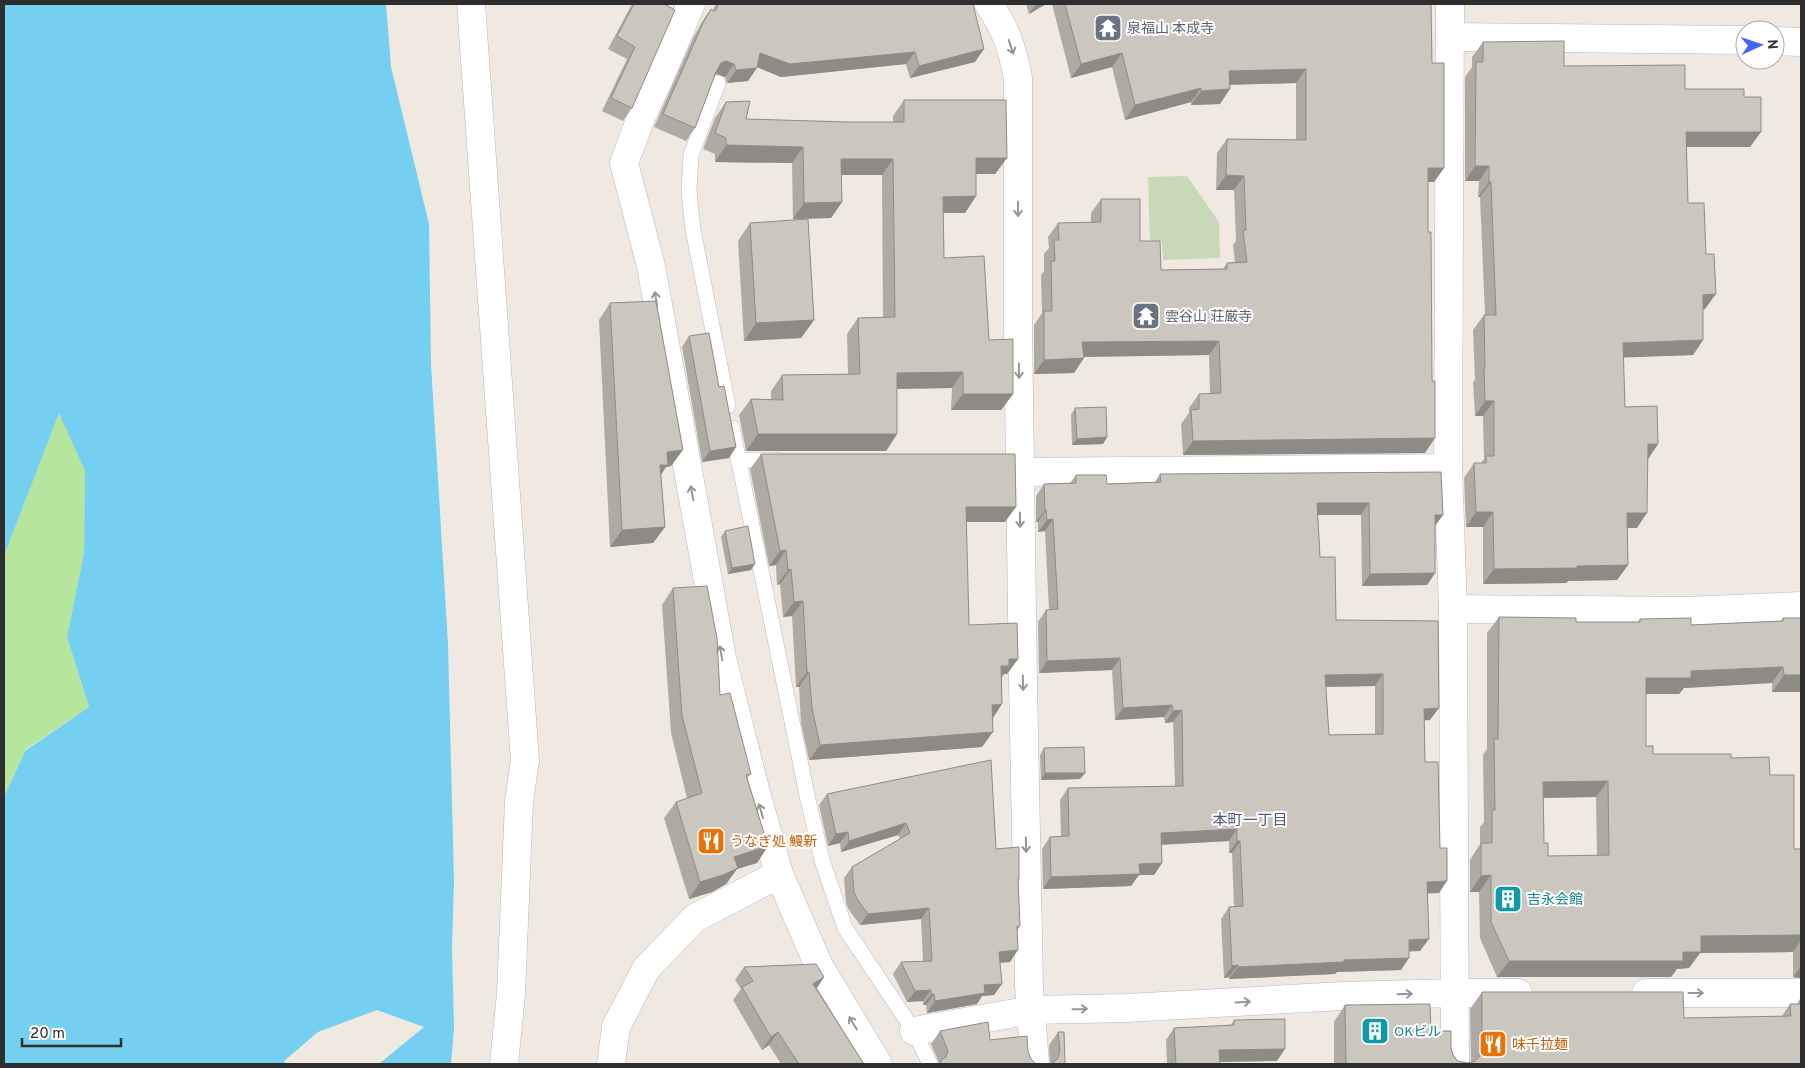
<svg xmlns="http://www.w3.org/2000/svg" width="1805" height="1068" viewBox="0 0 1805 1068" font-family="Overpass,'Noto Sans JP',sans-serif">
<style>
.green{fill:#b6e59e}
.cemetery{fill:#c8d9b8}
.water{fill:#75cff0}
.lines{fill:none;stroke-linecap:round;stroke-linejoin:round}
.lane-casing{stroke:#b4b7c1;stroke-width:16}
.street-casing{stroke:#b4b7c1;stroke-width:29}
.secondary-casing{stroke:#b4b7c1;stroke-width:29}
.lane{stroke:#fff;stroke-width:15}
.street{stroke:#fff;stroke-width:28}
.secondary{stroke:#fff;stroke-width:28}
.wall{fill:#afaba4;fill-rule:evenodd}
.shaded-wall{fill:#8e8b86}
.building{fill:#cbc7bf;stroke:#8e8b86;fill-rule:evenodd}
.oneway{stroke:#969696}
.labels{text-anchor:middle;stroke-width:4;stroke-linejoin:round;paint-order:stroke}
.worship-label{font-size:14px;fill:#5b616d;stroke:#fff;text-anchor:start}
.food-label{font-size:14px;fill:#c56008;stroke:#fff;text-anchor:start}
.culture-label{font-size:14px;fill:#0d838f;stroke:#fff;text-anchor:start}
.neighbourhood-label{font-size:15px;fill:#4d5680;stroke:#fff}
</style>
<rect width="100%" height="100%" fill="#efe9e1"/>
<!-- green -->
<path class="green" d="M59,412L85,471L84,553L67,637L89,707L25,750L4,797V556Z"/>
<!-- cemetery -->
<path class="cemetery" d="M1187,176L1219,222L1220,258L1163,260L1162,242L1150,243L1148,177Z"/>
<!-- water -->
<path class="water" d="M4,4H386L391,67L429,224L431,364L448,644L454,881L452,947L454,1028L451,1064H379L424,1027L377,1010L318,1032L284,1061L286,1064H4V797L25,751L89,707L67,637L84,553L85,471L59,413L4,556Z"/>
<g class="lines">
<defs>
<g id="lane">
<path d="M718,83L691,155L689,191L693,230L728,406"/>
<path d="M732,428L807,795L822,860L845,928L914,1031L930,1064"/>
<path d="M738,460H776"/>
</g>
<g id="street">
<path d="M471,4L525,761L519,801L511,994L504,1064"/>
<path d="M691,4L658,81L642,115L624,163L651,266L722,658L755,789L779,874L819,966L878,1064"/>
<path d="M989,4C1006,30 1012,47 1018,78V325L1023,681L1029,986L1035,1064"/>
<path d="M1450,4L1448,468L1453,609L1455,1064"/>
<path d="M1450,37L1745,40"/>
<path d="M1775,41L1801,42"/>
<path d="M1020,472L1448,468"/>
<path d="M1453,609L1685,611L1801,606"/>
<path d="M914,1031L1032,1010L1127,1008L1343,996L1455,993"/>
<path d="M611,1064L616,1027L646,969L695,918L779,874"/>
</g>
<g id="secondary">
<path d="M1455,993H1518"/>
<path d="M1646,993H1801"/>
</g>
</defs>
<!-- lane casing -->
<use href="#lane" class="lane-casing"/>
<!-- street casing -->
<use href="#street" class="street-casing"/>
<!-- secondary casing -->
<use href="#secondary" class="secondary-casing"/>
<!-- lane -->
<use href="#lane" class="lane"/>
<!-- street -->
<use href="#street" class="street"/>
<!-- secondary -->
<use href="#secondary" class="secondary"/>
</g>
<!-- wall -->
<g class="wall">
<path d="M632,4H664L632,108L623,121L602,111L627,59L608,49Z"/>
<path d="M716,4H973L975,62L910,78L906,64L781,77L757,67L748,81L727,83L725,77L717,74L715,75L695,128L686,141L654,127L694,36L702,22L711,9L713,10Z"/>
<path d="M1026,4H1046L1029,14Z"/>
<path d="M1052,4H1431L1432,63L1444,168L1434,182H1428L1425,453L1183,455L1181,424L1189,413V408L1199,394H1210L1209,355L1084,357L1074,373L1034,374V325L1042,313L1041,275L1044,271V254L1049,248L1048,237L1058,223L1091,222V213L1101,199L1140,241L1161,270L1223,269L1227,263H1235L1233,245L1236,241L1234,190H1216L1217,153L1227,139L1296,140V83L1230,85L1220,104L1191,105V102L1125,120L1112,67L1071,78Z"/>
<path d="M1483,42L1564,66L1685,89L1744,97L1750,147H1686L1688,203L1705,309L1703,310V340L1693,355L1623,357L1625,407L1658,444L1648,459L1637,528H1628V565L1617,580L1568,581L1566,583L1483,584V527H1466L1464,478L1474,463H1481L1484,459L1483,416H1475L1473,382L1475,380L1473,330L1484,315H1485L1480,197H1478L1479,181H1465V77L1472,67V57Z"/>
<path d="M904,100L1007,158L995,174H976V196L965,213H943L944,258L989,340L1013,394L1001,410H951L952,388L897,389V434L886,451H746L739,415L751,399L771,400V391L782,375L848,374L847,334L858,318H883L882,175H841L842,202L831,218L793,219L792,163L715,162V154L703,149L715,118L726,102L746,119L848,122H893V116Z"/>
<path d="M750,223L814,320L801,338L744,341L738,241Z"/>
<path d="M610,303L671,466L666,467L661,475L665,527L653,543L610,547L599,320Z"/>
<path d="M689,336L719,387L736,447L729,458L702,462L682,347Z"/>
<path d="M1075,408L1107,437L1103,444L1072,445L1071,415Z"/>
<path d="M761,454L1005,522H966L969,625L1018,659L1007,674H1004L1002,677V704L993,718L982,747L809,760L801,723L799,687H796L792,616L783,617L780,584L777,585L776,565L769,566L750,469Z"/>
<path d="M1441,472L1443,515L1435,526V573L1427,585L1362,586L1361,515H1318L1320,557L1336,620L1430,720H1424L1425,762L1439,893H1428L1420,951H1409V958L1401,970L1337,972L1335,974L1229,979V977L1224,978L1221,919L1229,907H1234L1232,853H1229V841L1162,845V863L1154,875H1139L1131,886L1043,889L1042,849L1050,837L1061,836L1060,800L1068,788L1175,786L1173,722L1165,723L1164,717L1115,720L1112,670L1039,673L1038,622L1046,610H1049L1045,531L1038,532V522H1036V496L1044,484L1070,483L1076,475L1107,484L1155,482L1160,474ZM1375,686V734L1329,735L1326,687Z"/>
<path d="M725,531L751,570L728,574L721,537Z"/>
<path d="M673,588L720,695L751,774L747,778L768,846L757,863L737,869L726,884L712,892L689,899L664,818L676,802L687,798L671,733L662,605Z"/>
<path d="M1499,617L1576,622H1638L1640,619L1691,625L1781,621L1783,618H1801V692H1772V683L1684,688L1679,694H1646V746L1653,754L1731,758L1770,775L1794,849H1801V978L1793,977V952L1700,953L1689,968L1677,969L1671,977H1497L1480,938L1479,892H1470V860L1480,844V827L1484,822L1483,755L1487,749V633ZM1596,797L1597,856H1548L1544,843L1543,798Z"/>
<path d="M1044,748L1085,773L1080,779L1041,780L1040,755Z"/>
<path d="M827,794L996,849L1019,879L1018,881L1020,926L1017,931L1010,962L1000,963L994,995L982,996L977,1004L927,1013L926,1005H923V1001L907,1002L893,974L901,962L923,961L921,919L860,925L849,910L846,903L844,878L852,867L900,839L898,835L841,852L840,843L828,846L819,805Z"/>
<path d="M744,967L824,977L817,988L864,1064H781L769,1045L762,1050L733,1000L741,989L735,980Z"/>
<path d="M1482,992L1684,1018L1782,1016L1790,1004H1797L1801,997V1064H1334V1022L1345,1005L1431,1031L1451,1048L1453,1055L1458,1061L1467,1063L1471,1062L1470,1009Z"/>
<path d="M1234,1020L1277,1061L1220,1062V1064H1167L1166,1040L1174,1028L1231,1025Z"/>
<path d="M940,1031L990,1040L1028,1052L1031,1059L1036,1064H938L939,1063L931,1044Z"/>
<path d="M1058,1032L1065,1064H1050L1049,1045Z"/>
</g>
<!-- shaded-wall -->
<g class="shaded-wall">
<path d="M1036,4H1046L1029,14Z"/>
<path d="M984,49L975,62L910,78L919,66Z"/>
<path d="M915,52L906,64L781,77L752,65L760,53Z"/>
<path d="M1122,53L1112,67L1071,78L1081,64Z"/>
<path d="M726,61L734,64L725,77L717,74L712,76L721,63Z"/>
<path d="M757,68L748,81L727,83L736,70Z"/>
<path d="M1306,69L1296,83L1219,85L1229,71Z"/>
<path d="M1201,88L1191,102L1125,120L1135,105Z"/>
<path d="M1230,89L1220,104L1191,105L1201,91Z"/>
<path d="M1686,132H1761L1750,147H1675Z"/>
<path d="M726,145L803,147L792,163L715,162Z"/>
<path d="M976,158H1007L995,174H965Z"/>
<path d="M841,159H893L882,175H830Z"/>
<path d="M1475,166H1489L1479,181H1465Z"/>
<path d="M1428,168H1444L1434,182H1418Z"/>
<path d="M1226,175L1244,176L1234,190H1216Z"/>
<path d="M1489,182H1491L1480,197H1478Z"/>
<path d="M976,196L965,213H932L943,197Z"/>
<path d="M842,202L831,218L793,219L804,203Z"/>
<path d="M1716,294L1705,309L1692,310L1703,295Z"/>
<path d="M814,320L801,338L744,341L756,323Z"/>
<path d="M1703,340L1693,355L1612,358L1623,343Z"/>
<path d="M1219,341L1209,355L1072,357L1082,342Z"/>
<path d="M1084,358L1074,373L1034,374L1044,360Z"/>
<path d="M963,372L952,388L886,389L897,373Z"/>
<path d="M963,394H1013L1001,410H951Z"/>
<path d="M1485,401H1494L1483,416H1475Z"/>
<path d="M758,434H897L886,451H746Z"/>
<path d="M1107,437L1103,444L1072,445L1077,439Z"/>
<path d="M1435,438L1425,453L1183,455L1193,441Z"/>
<path d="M1648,444H1658L1648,459Z"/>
<path d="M736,447L729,458L702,462L710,451Z"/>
<path d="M683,450L671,466L666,467L656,481L648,482L667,452Z"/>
<path d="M1317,503H1369L1361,515H1309Z"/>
<path d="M966,507H1016L1005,522H955Z"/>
<path d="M1045,510H1046L1038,522H1036Z"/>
<path d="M1476,512H1493L1483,527H1466Z"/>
<path d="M1627,513H1647L1637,528H1617Z"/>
<path d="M1435,515H1443L1434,527Z"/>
<path d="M1053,519L1045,531L1038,532L1047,520Z"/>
<path d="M665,527L653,543L610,547L622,530Z"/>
<path d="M786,550L776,565L769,566L780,551Z"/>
<path d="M755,564L751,570L728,574L732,568Z"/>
<path d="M1628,565L1617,580L1568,581L1566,583L1483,584L1494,569L1577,566Z"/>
<path d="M791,569L780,584L777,585L788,570Z"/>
<path d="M1435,573L1427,585L1362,586L1370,574Z"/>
<path d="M803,601L792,616L783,617L794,602Z"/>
<path d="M1120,658L1112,670L1039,673L1047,661Z"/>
<path d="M1009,659H1018L1007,674H1004L998,681L1001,666Z"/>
<path d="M1783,667L1772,683L1684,688L1679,694H1634L1646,678L1691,671Z"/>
<path d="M807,672H809L799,687H796Z"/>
<path d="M1383,674L1375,686L1317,687L1325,675Z"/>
<path d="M1784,675H1801V692H1772Z"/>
<path d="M1002,704L992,719V705Z"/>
<path d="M1172,705L1164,717L1115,720L1123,708Z"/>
<path d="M1439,708L1430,720L1416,721L1424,709Z"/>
<path d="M1182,710L1173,722L1165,723L1173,711Z"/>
<path d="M993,732L982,747L809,760L820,745Z"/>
<path d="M1045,773H1085L1080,779L1041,780Z"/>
<path d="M1608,781L1596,797L1532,798L1543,782Z"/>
<path d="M906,823L898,835L841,852L849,841Z"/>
<path d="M1237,829L1229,841L1153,845L1161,833Z"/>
<path d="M848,832L840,843L828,846L836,834Z"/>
<path d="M1237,841H1240L1232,853H1229Z"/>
<path d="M768,846L757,863L737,869L726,884L712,892L689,899L700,882L734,857Z"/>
<path d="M1162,863L1154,875H1139L1131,886L1043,889L1051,877L1139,864Z"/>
<path d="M1491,875L1479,892H1470L1481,876Z"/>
<path d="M1447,881L1439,893L1419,894L1427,882Z"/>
<path d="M929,908L921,919L860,925L868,914Z"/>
<path d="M1801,935V940L1793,952L1700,953L1689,968L1677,969L1671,977H1497L1509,961L1683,952L1701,936Z"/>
<path d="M1429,939L1420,951L1400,952L1409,940Z"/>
<path d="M1018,950L1010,962L991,963L999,952Z"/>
<path d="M1409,958L1401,970L1337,972L1335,974L1229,979L1238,967L1344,960Z"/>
<path d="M1238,965L1229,977L1224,978L1232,966Z"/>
<path d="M1801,966V978L1793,977Z"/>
<path d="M824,977L815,990L813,984Z"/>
<path d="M1002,984L994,995L982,996L977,1004L927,1013L935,1001L984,985Z"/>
<path d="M931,990L923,1001L907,1002L915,991Z"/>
<path d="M931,994H934L926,1005H923Z"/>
<path d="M778,1032L769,1045L762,1050L771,1037Z"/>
<path d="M1285,1049L1277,1061L1210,1062L1219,1050Z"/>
</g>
<!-- building -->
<g class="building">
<path d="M634,4H664L675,10L632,108L611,98L635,47L617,36Z"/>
<path d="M719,4H973L984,49L919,66L915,52L790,64L760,53L757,68L736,70L734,64L726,61L721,63L716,72L695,128L663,114L703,23L711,9L715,11Z"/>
<path d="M1065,4H1431L1432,63H1444V168H1428V232H1431L1432,381H1435V438L1193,441L1191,410L1199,409V394L1221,393L1219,341L1082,342L1084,358L1044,360V311H1052L1051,261H1055L1054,240H1059L1058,223L1101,222V199H1140V241H1160L1161,270L1227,269V263L1247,262L1243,231L1246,230L1244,176L1226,175L1227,139L1306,140V69L1229,71L1230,89L1201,91V88L1135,105L1122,53L1081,64Z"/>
<path d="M1564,41V66L1685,65V89H1744V97H1761V132H1686L1688,203H1704L1706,254H1714L1716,294L1703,295V340L1623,343L1625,407L1657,406L1658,444H1648L1647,513H1627L1628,565L1577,566V568L1494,569L1493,512H1476L1474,463H1486V456H1494V401H1485L1484,367H1485L1484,315H1496L1491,182H1489V166H1475L1476,62H1483V42Z"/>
<path d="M904,100H1006L1007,158H976V196L943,197L944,258L984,256L989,340L1013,339V394H963V372L897,373V434H758L751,399L783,400L782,375L860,374L858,318L895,317L893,159H841L842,202L804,203L803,147L726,145V138L715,133L726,102L750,101L746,119L848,122H904Z"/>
<path d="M808,219L814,320L756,323L750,223Z"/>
<path d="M656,301L683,450L667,452L668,465H660L665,527L622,530L610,303Z"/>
<path d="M709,333L719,387L724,386L736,447L710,451L689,336Z"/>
<path d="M1106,407L1107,437L1077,439L1075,408Z"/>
<path d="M761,454H1015L1016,507H966L969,625L1017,623L1018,659H1009V666H1001L1002,704L992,705L993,732L820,745L812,708L809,672H807L803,601L794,602L791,569L788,570L786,550L780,551Z"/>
<path d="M1441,472L1443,515H1435V573L1370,574L1369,503H1317L1320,557H1335L1336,620L1438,621L1439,708L1424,709L1425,762H1438L1440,848H1447V881L1427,882L1429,939L1409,940V958L1344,960V962L1238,967V965L1232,966L1229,907L1243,906L1240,841H1237V829L1161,833L1162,863L1139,864L1140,874L1051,877L1050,837L1069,836L1068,788L1183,786L1182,710L1173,711L1172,705L1123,708L1120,658L1047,661L1046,610L1058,609L1053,519L1047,520L1046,510H1045L1044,484L1076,483V475H1106L1107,484L1161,482L1160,474ZM1383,674V734L1329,735L1325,675Z"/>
<path d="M748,526L755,564L732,568L725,531Z"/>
<path d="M707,586L717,638L720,695L730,693L751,774L746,775L768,846L734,857L738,868L723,875L700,882L676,802L702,793L682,716L673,588Z"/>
<path d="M1499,617L1576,618V622H1640V619L1691,618V625L1783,621V618H1801V675H1784L1783,667L1691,671V678H1646V746H1653V754H1731V758L1769,757L1770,775H1794V849H1801V935L1701,936V952H1683V961H1509L1491,922V875L1481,876V843H1492V810H1495L1494,739H1498ZM1608,781L1609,855L1548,856V843H1544L1543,782Z"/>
<path d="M1084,747L1085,773H1045L1044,748Z"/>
<path d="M991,760L996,849L1019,847V879H1018L1020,926H1017L1018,950L999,952L1002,984L984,985L985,993L935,1001L934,994H931V990L915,991L901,962L932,961L929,908L868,914L857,899L854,892L852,867L910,833L906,823L849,841L848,832L836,834L827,794Z"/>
<path d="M816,964L824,977L813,984L864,1064H799L778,1032L771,1037L742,987L753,981L744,967Z"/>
<path d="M1482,992H1683L1684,1018L1791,1016L1790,1004H1801V1064H1346L1345,1005L1430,1004L1431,1031H1451V1048L1453,1055L1458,1061L1467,1063L1475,1061L1480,1056L1482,1048Z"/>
<path d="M1285,1019V1049L1219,1050L1220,1064H1176L1174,1028L1234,1025V1020Z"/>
<path d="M988,1022L990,1040L1027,1036L1028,1052L1031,1059L1036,1064H941V1060L946,1057L948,1051L940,1031Z"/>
<path d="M1058,1032H1064L1065,1064H1052L1058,1058L1060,1050Z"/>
</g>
<!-- one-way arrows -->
<defs><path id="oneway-shaft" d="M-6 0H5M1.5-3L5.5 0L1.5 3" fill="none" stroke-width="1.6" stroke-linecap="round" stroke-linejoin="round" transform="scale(1.25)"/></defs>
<g class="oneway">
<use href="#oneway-shaft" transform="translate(1011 47) rotate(72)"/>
<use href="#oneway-shaft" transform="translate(1018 209) rotate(90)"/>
<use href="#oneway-shaft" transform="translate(656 299) rotate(-99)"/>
<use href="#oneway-shaft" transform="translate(1019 371) rotate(89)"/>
<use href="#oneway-shaft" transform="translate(692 493) rotate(-101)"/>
<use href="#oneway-shaft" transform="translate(1020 520) rotate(89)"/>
<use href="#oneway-shaft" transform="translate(721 653) rotate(-101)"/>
<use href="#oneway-shaft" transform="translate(1023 683) rotate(89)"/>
<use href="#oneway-shaft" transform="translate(761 811) rotate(-106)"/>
<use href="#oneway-shaft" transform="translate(1026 845) rotate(89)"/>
<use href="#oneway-shaft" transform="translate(1696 993)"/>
<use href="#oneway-shaft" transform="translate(1405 994) rotate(-2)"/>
<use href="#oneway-shaft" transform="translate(1243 1002) rotate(-3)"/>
<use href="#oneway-shaft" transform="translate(1080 1009) rotate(-1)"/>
<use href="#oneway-shaft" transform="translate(853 1023) rotate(-121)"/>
</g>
<!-- icons -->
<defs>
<symbol id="temple-square" viewBox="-11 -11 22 22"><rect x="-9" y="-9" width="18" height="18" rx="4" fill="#6b7280" stroke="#fff"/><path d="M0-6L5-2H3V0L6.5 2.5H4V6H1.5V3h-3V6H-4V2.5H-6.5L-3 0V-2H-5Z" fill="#fff"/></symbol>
<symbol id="restaurant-square" viewBox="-11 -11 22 22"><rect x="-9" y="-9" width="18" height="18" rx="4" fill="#e8710a" stroke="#fff"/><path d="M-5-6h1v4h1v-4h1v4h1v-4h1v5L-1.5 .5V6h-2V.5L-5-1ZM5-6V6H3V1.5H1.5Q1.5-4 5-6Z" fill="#fff"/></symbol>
<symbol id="building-square" viewBox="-11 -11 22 22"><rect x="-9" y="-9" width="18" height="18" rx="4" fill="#0f9aa8" stroke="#fff"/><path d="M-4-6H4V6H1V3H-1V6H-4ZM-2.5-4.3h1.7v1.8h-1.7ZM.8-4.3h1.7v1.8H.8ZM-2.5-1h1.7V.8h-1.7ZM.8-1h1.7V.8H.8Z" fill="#fff"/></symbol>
</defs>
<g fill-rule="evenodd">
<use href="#temple-square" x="1092" y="12" width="32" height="32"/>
<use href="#temple-square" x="1130" y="300" width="32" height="32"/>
<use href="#restaurant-square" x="695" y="825" width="32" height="32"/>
<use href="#building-square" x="1492" y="883" width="32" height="32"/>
<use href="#building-square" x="1359" y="1015" width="32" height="32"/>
<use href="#restaurant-square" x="1477" y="1028" width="32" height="32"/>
</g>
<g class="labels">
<!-- worship labels -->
<g class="worship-label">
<text x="1127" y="33">泉福山 本成寺</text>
<text x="1165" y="321">雲谷山 荘厳寺</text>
</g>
<!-- food labels -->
<g class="food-label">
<text x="730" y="846">うなぎ処 鰻新</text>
<text x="1512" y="1049">味千拉麺</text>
</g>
<!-- culture labels -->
<g class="culture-label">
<text x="1527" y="904">吉永会館</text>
<text x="1394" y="1036">OKビル</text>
</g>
<!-- neighbourhood labels -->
<g class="neighbourhood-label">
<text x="1250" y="825">本町一丁目</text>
</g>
</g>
<!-- border -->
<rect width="1805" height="1068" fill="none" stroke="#2e2e2e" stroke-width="10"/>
<!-- north arrow -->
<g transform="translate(1760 45) rotate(87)"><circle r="24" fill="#ffffff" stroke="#ababab"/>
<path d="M0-4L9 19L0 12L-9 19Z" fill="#4264fb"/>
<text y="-8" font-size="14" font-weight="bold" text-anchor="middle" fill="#2e2e2e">N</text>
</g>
<!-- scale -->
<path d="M22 1038v8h99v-8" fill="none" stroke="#2e2e2e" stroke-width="2.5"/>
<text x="30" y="1038" font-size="15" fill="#2e2e2e" stroke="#ffffff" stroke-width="4" paint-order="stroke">20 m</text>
</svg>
